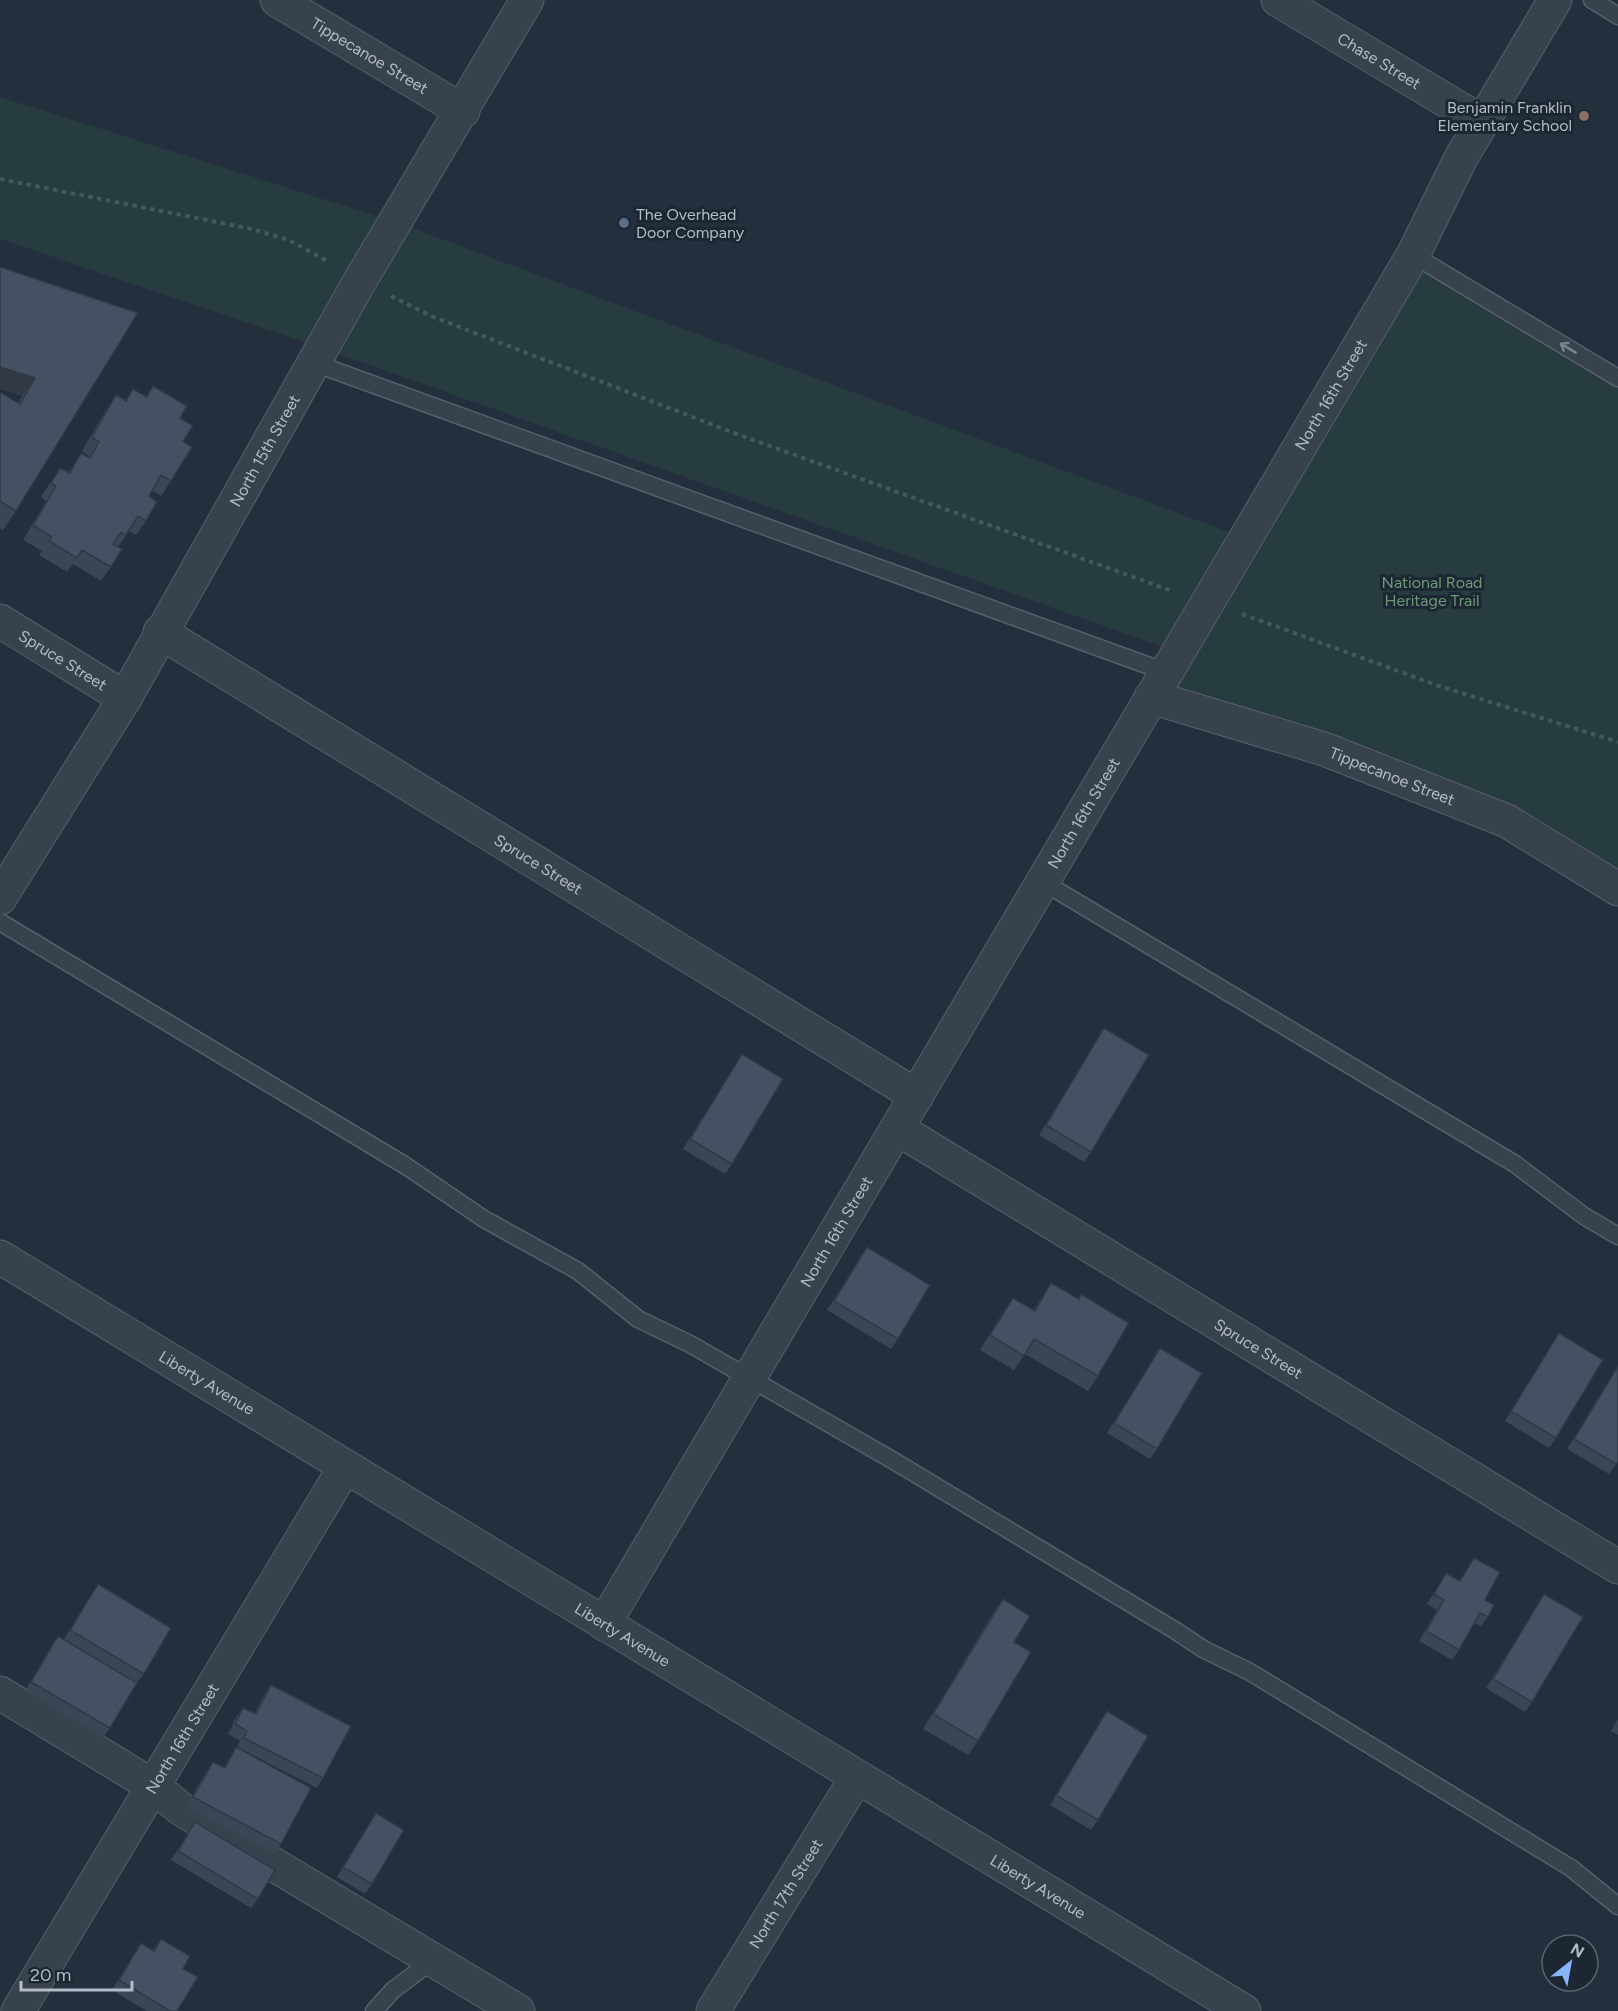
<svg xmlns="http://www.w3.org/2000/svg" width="1618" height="2011" viewBox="0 0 1618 2011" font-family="Figtree,sans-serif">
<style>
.green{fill:#263c3f}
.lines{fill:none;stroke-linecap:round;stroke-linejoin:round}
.service-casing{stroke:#565f6c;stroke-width:19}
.minor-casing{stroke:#565f6c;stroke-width:35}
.path{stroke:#44595c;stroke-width:4;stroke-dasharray:4.5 4.5;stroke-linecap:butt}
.service{stroke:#38414e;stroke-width:16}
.minor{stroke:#38414e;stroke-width:33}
.wall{fill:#3b4654}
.shaded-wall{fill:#303945}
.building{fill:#455162;stroke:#303945;stroke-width:1.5}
.oneway{stroke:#7c8592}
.education-dot{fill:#8d6e63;stroke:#1d2633;stroke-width:2}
.service-dot{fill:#5c6f8a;stroke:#1d2633;stroke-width:2}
.labels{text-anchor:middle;stroke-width:6;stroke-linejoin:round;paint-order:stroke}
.street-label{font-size:16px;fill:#b4bcc9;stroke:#1d2633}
.poi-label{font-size:16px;fill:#b4bcc9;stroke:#1d2633;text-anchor:end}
.park-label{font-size:16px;fill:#6b9a76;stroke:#1d2633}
</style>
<rect width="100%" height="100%" fill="#242f3e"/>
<!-- green -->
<path class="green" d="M0,97L396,222L1245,538L1413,255L1618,378V889L1507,821L1151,697L1177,652L322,348L0,239Z"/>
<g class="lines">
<defs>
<g id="service">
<path d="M1592,0L1618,16"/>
<path d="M1413,255L1618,378"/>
<path d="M314,363L1166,672"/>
<path d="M1043,882L1515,1164L1584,1216L1618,1236"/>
<path d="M0,922L406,1166L484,1219L578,1271L638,1319L690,1344L894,1461L1176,1631L1203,1649L1250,1672L1571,1868L1618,1906"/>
<path d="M374,2011L393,1990L432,1961"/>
</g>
<g id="minor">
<path id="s1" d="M277,0L463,111"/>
<path id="s2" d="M1278,0L1482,122"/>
<path id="s3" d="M0,621L125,698"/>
<path id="s4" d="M160,632L917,1096"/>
<path id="s5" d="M1151,697L1324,749L1507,821L1618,889"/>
<path id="s6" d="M0,898L125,698L361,279L527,0"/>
<path id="s7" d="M898,1129L1618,1567"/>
<path id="s8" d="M0,1257L1244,2011"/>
<path id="s9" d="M604,1624L1413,255L1462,156L1555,0"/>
<path d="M0,1693L153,1786L181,1809L518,2011"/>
<path id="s10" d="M18,2011L345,1467"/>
<path id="s11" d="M713,2011L857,1777"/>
</g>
</defs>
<!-- service casing -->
<use href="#service" class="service-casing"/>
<!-- minor casing -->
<use href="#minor" class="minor-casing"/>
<!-- path -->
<g class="path">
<path d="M0,179L252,229L289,240L329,262"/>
<path d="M391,296L431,316L734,433L1172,591"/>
<path d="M1242,614L1439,686L1618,742"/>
</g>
<!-- service -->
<use href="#service" class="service"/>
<!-- minor -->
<use href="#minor" class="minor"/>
</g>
<!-- wall -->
<g class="wall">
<path d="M0,267L138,313L16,511L3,530L0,528V392L18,403L22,396L0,389Z"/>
<path d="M153,386L180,418L183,441L171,481L161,496L152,490L149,496L146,521L136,535L129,531L118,547L111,567L101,581L73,564L67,572L39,555L42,551L23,540L46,501L41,497L60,468L69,472L81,453L88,457L89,456L82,451L106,410L116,395L125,400L133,389L146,396Z"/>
<path d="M1104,1028L1091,1152L1084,1162L1039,1135L1098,1038Z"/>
<path d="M742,1054L732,1164L725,1174L683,1149Z"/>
<path d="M867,1247L898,1339L891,1349L827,1310Z"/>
<path d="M1051,1283L1098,1376L1088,1391L1025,1354L1014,1370L980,1350L1003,1312L1013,1298L1033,1311Z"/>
<path d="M1559,1333L1556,1438L1549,1448L1505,1421Z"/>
<path d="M1160,1348L1157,1449L1150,1459L1107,1433Z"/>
<path d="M1618,1365V1461L1609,1474L1567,1449Z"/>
<path d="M1474,1558L1485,1600L1488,1617L1481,1626L1474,1623L1459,1650L1452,1660L1419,1641L1437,1610L1427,1604L1440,1583L1446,1573L1459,1581Z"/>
<path d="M98,1584L144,1674L136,1683L110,1728L103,1738L25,1691L51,1646L58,1636L64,1639Z"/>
<path d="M1544,1594L1532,1702L1525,1712L1486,1688Z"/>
<path d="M1003,1599L978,1741L968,1755L923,1729L993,1613Z"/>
<path d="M271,1685L323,1778L317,1788L237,1747L240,1741L228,1734L236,1717L243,1708L255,1713L264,1695Z"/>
<path d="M1107,1711L1098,1820L1091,1830L1050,1805Z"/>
<path d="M1618,1719V1735L1611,1731Z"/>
<path d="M236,1747L281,1844L274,1854L186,1807L206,1772L213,1762L224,1768Z"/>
<path d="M376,1813L372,1884L365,1894L337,1877Z"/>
<path d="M195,1822L258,1899L251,1908L171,1860Z"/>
<path d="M161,1939L183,1969L177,2011H147L112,1990L141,1943L153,1950Z"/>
</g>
<!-- shaded-wall -->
<path class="shaded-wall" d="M0,367L35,378L22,396L0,389Z"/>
<!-- building -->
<g class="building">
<path d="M0,267L138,313L16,511L0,501V392L20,404L35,378L0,367Z"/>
<path d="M153,386L187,406L180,418L193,426L183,441L192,447L171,481L161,475L149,496L157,502L146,521L138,516L126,535L121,532L113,544L122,549L111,567L82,550L77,558L49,541L52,537L33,525L56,486L51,483L60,468L70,473L81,453L90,458L99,442L92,437L116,395L126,401L133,389L147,397Z"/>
<path d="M1104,1028L1149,1055L1091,1152L1046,1125Z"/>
<path d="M742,1054L783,1079L732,1164L690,1139Z"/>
<path d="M867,1247L930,1285L898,1339L834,1301Z"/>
<path d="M1051,1283L1079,1299L1081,1294L1129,1323L1098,1376L1034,1339L1024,1356L990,1335L1013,1298L1035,1311Z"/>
<path d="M1559,1333L1603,1360L1556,1438L1511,1411Z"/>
<path d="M1160,1348L1202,1373L1157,1449L1114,1423Z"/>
<path d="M1618,1366V1461L1616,1464L1574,1439Z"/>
<path d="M1474,1558L1500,1572L1485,1600L1494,1605L1488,1617L1480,1613L1459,1650L1426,1631L1444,1600L1434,1594L1446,1573L1460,1581Z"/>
<path d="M98,1584L171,1628L144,1674L70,1630Z"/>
<path d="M1544,1594L1583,1617L1532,1702L1493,1679Z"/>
<path d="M1003,1599L1030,1616L1014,1642L1031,1652L978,1741L933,1714Z"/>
<path d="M58,1636L137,1683L110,1728L31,1682Z"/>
<path d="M271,1685L351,1726L323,1778L244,1738L247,1731L235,1724L243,1708L256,1714Z"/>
<path d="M1107,1711L1148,1736L1098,1820L1056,1795Z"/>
<path d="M236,1747L311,1788L281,1844L193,1797L213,1762L225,1768Z"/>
<path d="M376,1813L404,1830L372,1884L343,1867Z"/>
<path d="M195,1822L275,1870L258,1899L178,1851Z"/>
<path d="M161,1939L190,1956L183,1969L198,1977L177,2011H170L119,1980L141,1943L154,1951Z"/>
</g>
<!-- one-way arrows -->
<defs><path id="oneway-shaft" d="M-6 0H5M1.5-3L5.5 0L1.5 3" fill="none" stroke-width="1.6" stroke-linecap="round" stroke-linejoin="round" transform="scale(1.5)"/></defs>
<use class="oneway" href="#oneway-shaft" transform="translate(1568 348) rotate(-149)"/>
<!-- markers -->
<circle class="education-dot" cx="1584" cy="116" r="6"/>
<circle class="service-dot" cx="624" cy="223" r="6"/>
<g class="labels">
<!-- street labels -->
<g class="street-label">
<text dy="6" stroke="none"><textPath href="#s1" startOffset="108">Tippecanoe Street</textPath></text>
<text dy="6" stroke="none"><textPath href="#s2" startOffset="118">Chase Street</textPath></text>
<text dy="6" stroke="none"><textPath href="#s9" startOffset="1428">North 16th Street</textPath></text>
<text dy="6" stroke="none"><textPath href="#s6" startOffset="520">North 15th Street</textPath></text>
<text dy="6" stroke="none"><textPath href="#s3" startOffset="74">Spruce Street</textPath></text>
<text dy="6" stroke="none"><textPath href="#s5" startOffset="254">Tippecanoe Street</textPath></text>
<text dy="6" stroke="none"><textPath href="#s9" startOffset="942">North 16th Street</textPath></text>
<text dy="6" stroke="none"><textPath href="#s4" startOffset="444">Spruce Street</textPath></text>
<text dy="6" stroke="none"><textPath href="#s9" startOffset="456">North 16th Street</textPath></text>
<text dy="6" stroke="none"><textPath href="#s7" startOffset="422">Spruce Street</textPath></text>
<text dy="6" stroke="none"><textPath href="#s8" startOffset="242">Liberty Avenue</textPath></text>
<text dy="6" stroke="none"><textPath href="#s8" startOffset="728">Liberty Avenue</textPath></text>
<text dy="6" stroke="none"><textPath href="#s10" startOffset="318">North 16th Street</textPath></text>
<text dy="6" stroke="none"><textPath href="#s8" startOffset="1214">Liberty Avenue</textPath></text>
<text dy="6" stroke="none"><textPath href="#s11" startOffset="138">North 17th Street</textPath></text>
</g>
<!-- poi labels -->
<g class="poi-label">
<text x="1572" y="113">Benjamin Franklin<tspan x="1572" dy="18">Elementary School</tspan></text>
<text x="636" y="220" text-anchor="start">The Overhead<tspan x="636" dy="18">Door Company</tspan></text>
</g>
<!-- park labels -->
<g class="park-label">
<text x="1432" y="588">National Road<tspan x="1432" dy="18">Heritage Trail</tspan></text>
</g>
</g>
<!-- north arrow -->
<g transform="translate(1570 1963) rotate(31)"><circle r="28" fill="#1d2633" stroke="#59626f" stroke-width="1.5"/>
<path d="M0-4.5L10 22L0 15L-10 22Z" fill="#8ab4f8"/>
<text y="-9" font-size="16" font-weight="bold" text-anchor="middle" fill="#b4bcc9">N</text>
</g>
<!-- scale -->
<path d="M21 1981v9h111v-9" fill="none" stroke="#b4bcc9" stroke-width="3"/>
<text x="30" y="1981" font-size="18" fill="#b4bcc9" stroke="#1d2633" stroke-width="4.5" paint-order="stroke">20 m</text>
</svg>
